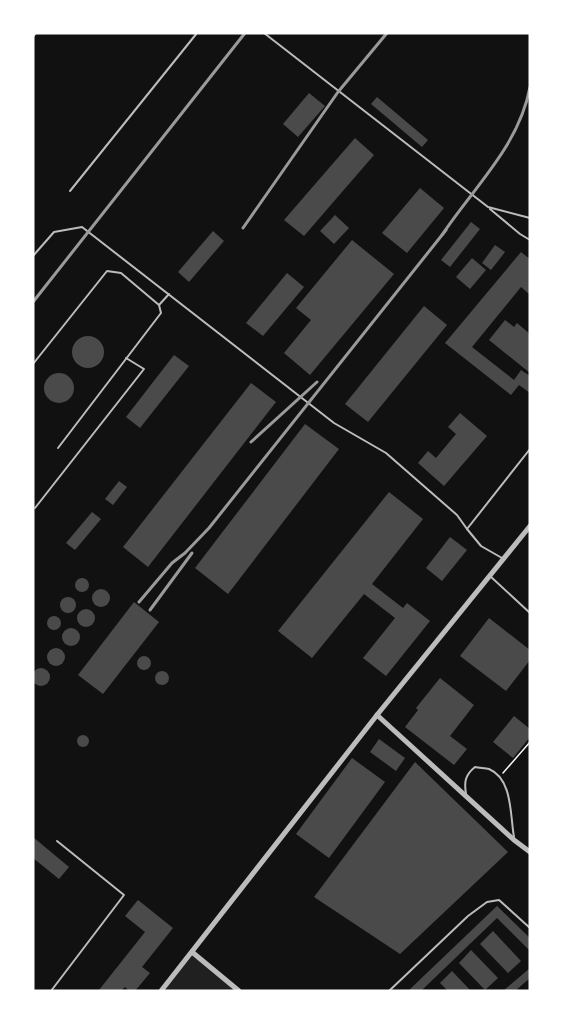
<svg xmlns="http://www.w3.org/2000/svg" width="563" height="1024" viewBox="0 0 563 1024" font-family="'IBM Plex Sans',sans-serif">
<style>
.green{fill:#202020}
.building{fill:#4a4a4a}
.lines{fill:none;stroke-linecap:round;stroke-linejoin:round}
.path{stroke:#f5f5f5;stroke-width:1.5}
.service{stroke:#bcbcbc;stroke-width:2}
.minor{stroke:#bcbcbc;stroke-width:5}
.rail{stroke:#9a9a9a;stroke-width:3}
</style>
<rect width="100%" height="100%" fill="#111"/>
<!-- green -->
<path class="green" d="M192,952L239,991H161Z"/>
<!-- building -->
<g class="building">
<path d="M309,93L325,106L298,137L283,124Z"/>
<path d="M377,97L428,140L422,147L371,104Z"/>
<path d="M355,138L374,155L304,236L284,220Z"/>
<path d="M420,188L444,208L407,253L382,233Z"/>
<path d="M335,215L349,228L334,244L320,231Z"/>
<path d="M471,222L480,229L450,267L441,260Z"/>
<path d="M213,231L224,241L189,282L178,272Z"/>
<path d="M352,240L394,274L310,375L284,353L311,320L296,308Z"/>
<path d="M495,245L505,252L491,270L482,263Z"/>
<path d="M521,252L530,259V295L521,287L472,347L514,380L521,370L530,376V393L519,385L511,395L445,343Z"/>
<path d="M472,258L486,270L470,289L456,277Z"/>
<path d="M287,273L304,287L263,336L246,323Z"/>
<path d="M424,306L447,325L368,422L345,404Z"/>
<path d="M505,320L514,327L517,323L530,334V373L489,340Z"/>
<circle cx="88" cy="352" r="16"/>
<path d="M174,355L189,366L140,428L126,417Z"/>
<circle cx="59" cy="388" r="15"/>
<path d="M251,383L276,402L148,567L123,547Z"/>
<path d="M460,413L487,436L444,486L418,463L428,451L436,458L456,434L448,427Z"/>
<path d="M305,424L339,449L228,594L195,568Z"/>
<path d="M119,481L127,487L113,505L105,499Z"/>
<path d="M389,492L423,519L372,584L403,608L407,603L430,621L386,676L363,658L395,618L364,594L312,658L278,631Z"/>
<path d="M92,512L101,519L75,550L66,543Z"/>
<path d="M450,537L467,550L442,581L426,568Z"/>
<circle cx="82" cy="585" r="7"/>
<circle cx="101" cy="598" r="9"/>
<circle cx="68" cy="605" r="8"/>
<path d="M134,602L159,622L103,694L78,675Z"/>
<circle cx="86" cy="618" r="9"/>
<circle cx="54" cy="623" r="7"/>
<path d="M489,618L530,650V660L506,691L460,656Z"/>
<circle cx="71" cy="637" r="9"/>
<circle cx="56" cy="657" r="9"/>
<circle cx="144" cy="663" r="7"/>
<circle cx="41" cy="677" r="9"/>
<circle cx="162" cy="678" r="7"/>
<path d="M440,678L474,705L450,736L467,749L454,765L405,727L418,710L416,708Z"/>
<path d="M514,716L530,729V737L513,758L493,742Z"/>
<circle cx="83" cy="741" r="6"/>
<path d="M379,739L405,758L396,771L370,752Z"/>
<path d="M352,758L385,782L329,858L296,834Z"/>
<path d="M415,762L508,852L400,954L314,897Z"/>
<path d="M33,837L69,867L59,879L33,858Z"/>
<path d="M138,900L173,928L142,967L150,973L135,991H129L125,987L121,991H101L99,990L145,932L125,916Z"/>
<path d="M497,906L530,938V951L497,918L421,991H408Z"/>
<path d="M493,931L521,961L508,973L480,944Z"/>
<path d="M471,950L498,978L485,990L459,963Z"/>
<path d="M530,968V978L515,991H503Z"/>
<path d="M452,971L471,991H448L440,983Z"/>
</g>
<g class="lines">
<!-- path -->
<path class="path" d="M503,773L530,742"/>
<!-- service -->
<g class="service">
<path d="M264,33L488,207L530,218"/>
<path d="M33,37L36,33"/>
<path d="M70,191L197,33"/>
<path d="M490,209L520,234L530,240"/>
<path d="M33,256L54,232L82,227L334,423L386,453L457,515L467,529"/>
<path d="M159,305L169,294"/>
<path d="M33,364L107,271L121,273L159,305L161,313L58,448"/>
<path d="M35,508L144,369L126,358"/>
<path d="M502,558L481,546L467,529L530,449"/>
<path d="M490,576L530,613"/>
<path d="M466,794C464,782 465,775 475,767C479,768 485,768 489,769C513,779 510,816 514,837"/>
<path d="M51,991L124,895L57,841"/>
<path d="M389,991L468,916L487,902L499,900L530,928"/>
</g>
<!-- minor -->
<g class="minor">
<path d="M377,715L530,526"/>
<path d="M192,952L239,991"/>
<path d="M161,991L377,715L514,840L530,852"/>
</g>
<!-- rail -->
<g class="rail">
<path d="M243,228L338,92L387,33"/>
<path d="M442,235C474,187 519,146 530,87"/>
<path d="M33,302L245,33"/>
<path d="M251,442L317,382"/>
<path d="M139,602L172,563L185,553L209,528L446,230"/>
<path d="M150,610L192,553"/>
</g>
</g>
<!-- border -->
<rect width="563" height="1024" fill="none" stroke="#ffffff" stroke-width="69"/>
</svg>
